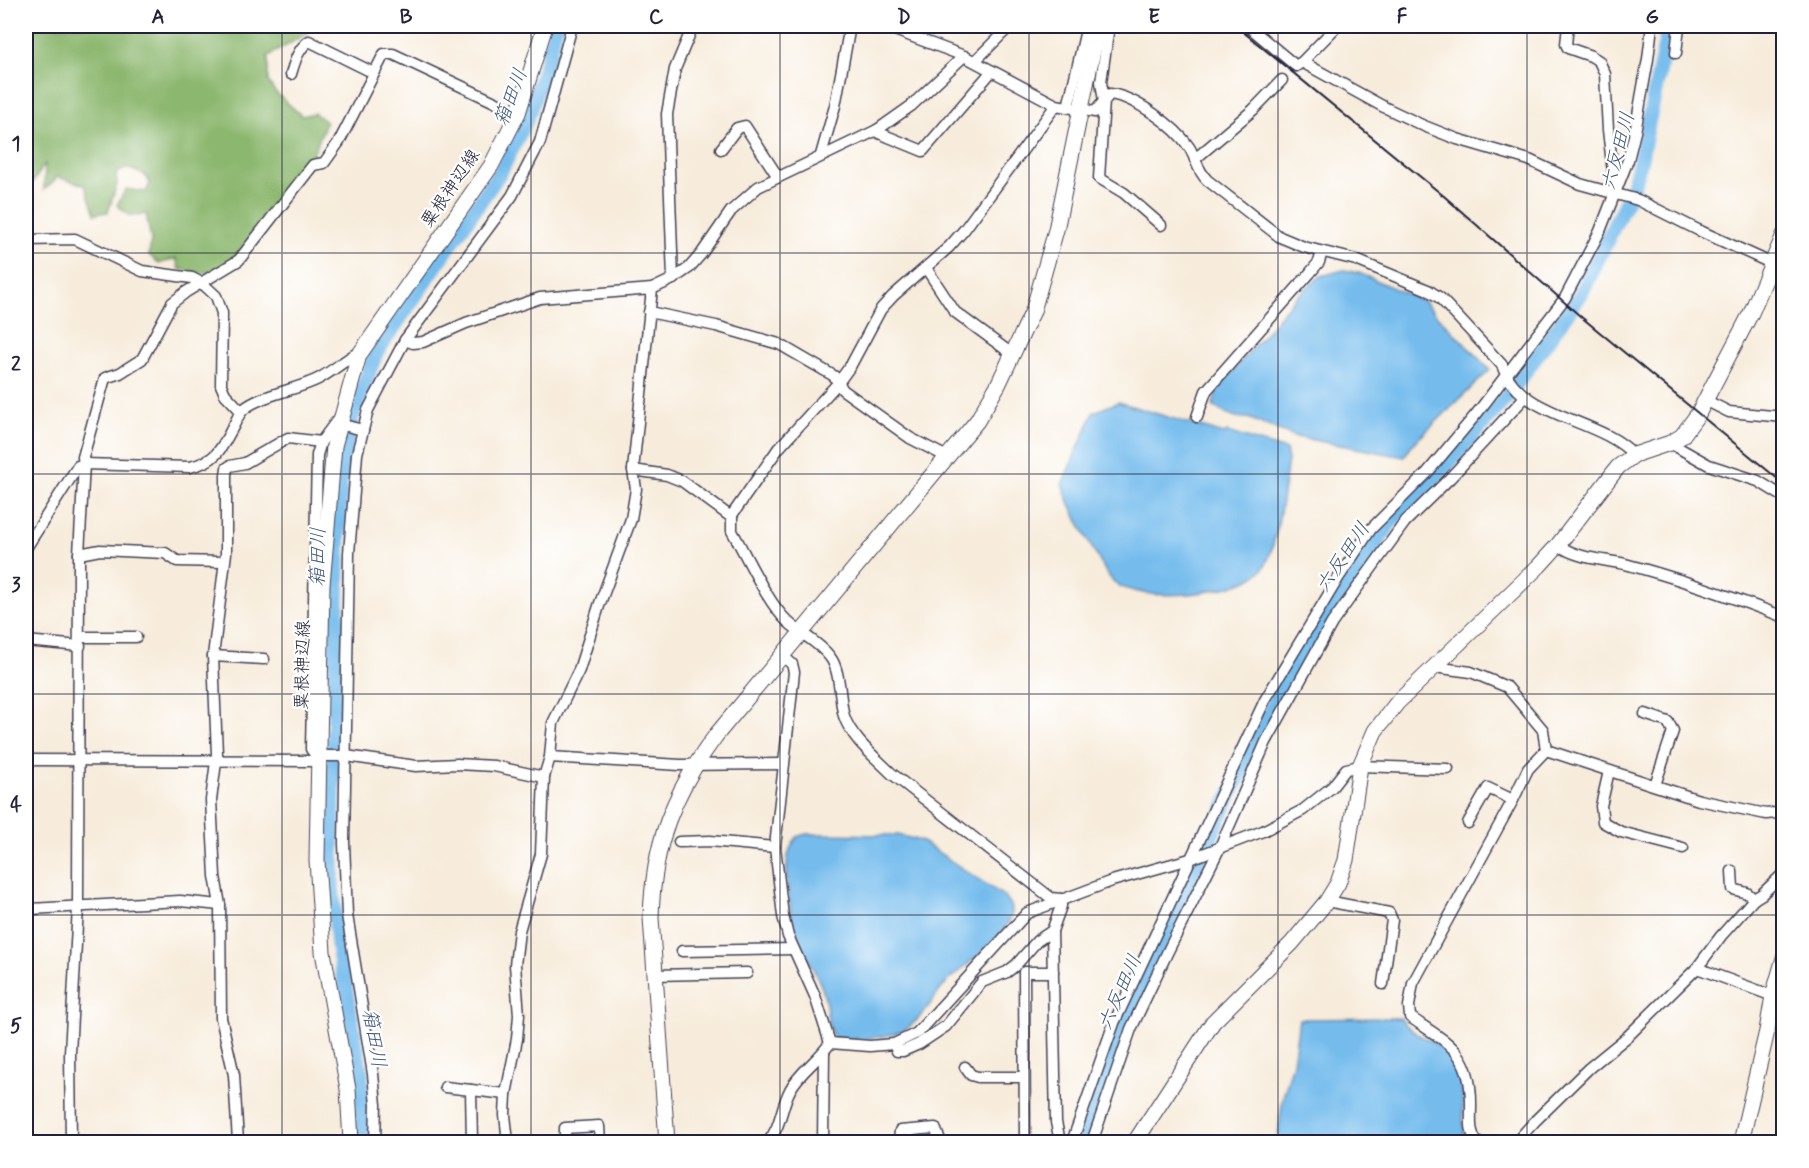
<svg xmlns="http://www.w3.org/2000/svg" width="1809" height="1168" viewBox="0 0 1809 1168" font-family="Mynerve,'Klee One',sans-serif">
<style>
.forest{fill:#8cb76e;stroke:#576c54;stroke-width:1.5}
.water{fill:#75bced;stroke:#4c6f94;stroke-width:1.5}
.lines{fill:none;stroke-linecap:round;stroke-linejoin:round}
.river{stroke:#75bced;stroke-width:15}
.street-casing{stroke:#424053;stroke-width:13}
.secondary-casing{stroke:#424053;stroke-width:17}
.street{stroke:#fff;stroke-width:10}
.secondary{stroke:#fff;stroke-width:15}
.rail{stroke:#22223b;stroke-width:2}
.grid{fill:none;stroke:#22223b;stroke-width:1.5;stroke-opacity:0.55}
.labels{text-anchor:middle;stroke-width:4.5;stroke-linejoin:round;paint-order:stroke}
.street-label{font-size:18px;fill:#22223b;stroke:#fff}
.water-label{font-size:20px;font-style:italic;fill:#3f5879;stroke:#fff}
.neatline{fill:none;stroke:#22223b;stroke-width:2}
.grid-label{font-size:20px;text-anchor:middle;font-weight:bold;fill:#22223b}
</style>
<rect width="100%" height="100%" fill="#fff"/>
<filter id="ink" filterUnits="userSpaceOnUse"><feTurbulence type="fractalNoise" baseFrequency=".0167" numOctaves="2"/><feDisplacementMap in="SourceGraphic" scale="12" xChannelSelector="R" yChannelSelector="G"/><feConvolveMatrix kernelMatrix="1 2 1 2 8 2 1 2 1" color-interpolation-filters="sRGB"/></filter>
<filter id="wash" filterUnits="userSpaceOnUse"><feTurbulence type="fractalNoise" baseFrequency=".008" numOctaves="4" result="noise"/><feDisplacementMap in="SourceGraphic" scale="24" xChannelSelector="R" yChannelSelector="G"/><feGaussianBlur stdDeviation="1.35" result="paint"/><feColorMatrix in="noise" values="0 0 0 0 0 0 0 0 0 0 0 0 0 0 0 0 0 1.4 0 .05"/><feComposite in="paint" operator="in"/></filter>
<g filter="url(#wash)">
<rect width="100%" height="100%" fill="#f7ecdb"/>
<!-- forest -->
<path class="forest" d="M26,26H310L308,33L268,56V81L274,91L302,116L314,113L326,122L310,162L236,258L212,272L201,273L179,269L176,258L159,264L149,255L151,239L146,214L130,216L117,205L126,189L146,192L150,183L145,175L128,168L116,173L117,184L108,212L95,214L85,185L58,177L44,190L45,164L33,182L26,183Z"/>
<!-- water -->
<g class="water">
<path d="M1344,270L1359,273L1423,301L1490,370L1411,446L1404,457L1297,437L1248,418C1235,419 1223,413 1213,406L1217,390L1295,298L1321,276Z"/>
<path d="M1118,402L1224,434L1227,432L1286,450L1288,460C1284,484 1277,555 1261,571C1237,595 1139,605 1113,581C1106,574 1101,563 1096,555C1083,531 1071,509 1062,484L1094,412Z"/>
<path d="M806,834L898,835L921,841L1005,897C1009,902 1013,906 1012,913C1006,939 965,964 946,983C934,997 923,1018 907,1028C893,1038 851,1041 835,1038C826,1027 828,1008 824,994C819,976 808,961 800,944C791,922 782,872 790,849C792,845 794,841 797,837Z"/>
<path d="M1401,1018C1410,1034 1422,1035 1437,1045C1473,1068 1459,1107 1465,1142H1277L1283,1097L1293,1063L1299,1019Z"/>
</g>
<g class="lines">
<!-- river -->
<g class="river">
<path d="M362,1142L361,1073L339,953L332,887L333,784L340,478L352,417L376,353L501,171L527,118L546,64L556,26"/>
<path d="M1084,1142L1119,1040L1174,915L1284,682L1391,521L1447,465L1511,392L1581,294L1632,189L1640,162L1666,40V26"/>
</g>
</g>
</g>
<g filter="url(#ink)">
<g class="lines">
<defs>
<g id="street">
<path d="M884,26L964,56L1056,105L1095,112L1110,94C1135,97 1175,126 1189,147C1196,158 1197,170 1207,180L1280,237L1304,247L1356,260L1428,290L1440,298L1502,365C1521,419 1599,417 1634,455"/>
<path d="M1109,26L1101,82L1104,101L1099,178L1124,193L1161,225"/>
<path d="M1248,26L1296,66L1302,62L1337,26"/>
<path d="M1568,26L1566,44L1568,48L1591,56L1599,61L1605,74L1608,130L1615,189"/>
<path d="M1676,53L1679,26"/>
<path d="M975,61L1010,26"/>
<path d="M1302,62L1384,107L1424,126L1457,139L1529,160L1580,184L1638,200L1698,230L1773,264"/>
<path d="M291,74C295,61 298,49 309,41L374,73"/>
<path d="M1056,105L964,230L949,247L893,296L881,309L851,365L838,383L778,449L732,515V531C746,555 768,604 788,622C801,634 820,643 830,657C841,671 839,699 844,716C851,738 875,757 891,773L1051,898L1061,899"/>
<path d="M1068,107L1087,26"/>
<path d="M877,130L879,133L923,151L992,71"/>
<path d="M721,149L737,128L745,126L778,177"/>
<path d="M821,155L835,106L850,26"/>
<path d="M1195,159L1253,110L1282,80"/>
<path d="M26,240L75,239L142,271L192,278L202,283L216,296L222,313L221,385L225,394L241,411"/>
<path d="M926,268L955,312L1012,354"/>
<path d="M673,279L667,114L675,69L693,26"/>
<path d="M649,312L716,326L779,344L834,376L843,390L910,438L947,457"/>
<path d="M405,340L413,343L423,342L466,323L540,298L652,289L673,279L689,268L702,253L731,211L758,187L877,130L911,106L964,56"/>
<path d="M1705,400L1729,412L1784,417"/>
<path d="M1197,417L1206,391L1310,273L1319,262L1322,252"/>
<path d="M1670,443L1709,465L1758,481L1784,497"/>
<path d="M633,470L667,475L682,481L731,517"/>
<path d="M1558,545C1578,559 1602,559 1625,564C1678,578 1732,597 1784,617"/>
<path d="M26,548L78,466L84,464L190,467C219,460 221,448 234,425C237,419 239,413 244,409C262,394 298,390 320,378C332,371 343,362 354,355H359"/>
<path d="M79,554L100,550L165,553L177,561L224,562"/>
<path d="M80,637H136"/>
<path d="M26,641L80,646"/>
<path d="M213,656L264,659"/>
<path d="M1434,667L1471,672L1507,687L1543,730L1546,750L1528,769L1513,800L1413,983L1409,1006L1410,1017C1451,1045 1472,1053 1471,1107C1471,1120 1469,1132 1477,1142"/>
<path d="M1645,714L1668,722L1673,731L1655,785"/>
<path d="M1546,750L1699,800L1766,814L1777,813L1784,808"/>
<path d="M321,756H346L416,766L457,764L494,766L544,777"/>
<path d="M550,757L680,765L783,764"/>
<path d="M26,760L321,761"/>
<path d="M320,761L311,749L317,455L321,442L335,423L363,430"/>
<path d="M1609,771L1601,806L1603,822L1621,832L1683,848"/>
<path d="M1468,823L1488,788L1513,800"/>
<path d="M679,842L710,841L775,847"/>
<path d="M1732,871L1733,889L1747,893L1754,899"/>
<path d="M1327,901L1389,913L1392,920L1383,984"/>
<path d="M30,909L180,901L220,905"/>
<path d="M682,951L793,949"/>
<path d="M1697,968L1773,996"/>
<path d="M654,975L747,973"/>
<path d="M1769,1011L1784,1016"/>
<path d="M830,1043L870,1046L894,1044L917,1033L1027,913L1112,881L1190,859L1263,831L1303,810L1332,787L1346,769L1360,766L1448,769"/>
<path d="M894,1044L897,1051H903L919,1044L946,1026L982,982L1007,972L1016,965L1037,941L1052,931"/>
<path d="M965,1067L971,1075L978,1077H1024"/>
<path d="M445,1087L506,1094"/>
<path d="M471,1090L472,1142"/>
<path d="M71,1142L70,1053L78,907L79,554L84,464L83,457L105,378L120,373L142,359L172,303L186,292L239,260L313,165L324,163L339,142L384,54H393L518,113"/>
<path d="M238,1142L234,1075L221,1018L220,905L215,876L211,800L217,754L213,656L226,553V475L227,468L230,466L245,463L288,438L321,442"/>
<path d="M375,1142L376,1105L373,1074L347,915L344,843L349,553L357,454L368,410L405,340L512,196L540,142L572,26"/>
<path d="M508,1142L505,1115L506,1094L517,1039L519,1015L515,965L519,931L541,854L544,777L550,757L553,723L579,670L599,606L631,519L636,489L633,470L652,289"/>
<path d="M565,1142V1128L599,1126L600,1142"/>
<path d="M768,1142C781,1127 781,1107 790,1090C799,1072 819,1060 830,1043L815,996L788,936L783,916L775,847L794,672L792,664L782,655"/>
<path d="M823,1142L824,1052"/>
<path d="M899,1142L900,1131L935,1128L941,1142"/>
<path d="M1025,1142L1024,972H1053"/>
<path d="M1060,1142L1056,1122L1052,931L1061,906V899"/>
<path d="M1072,1142L1114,1023L1265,700L1339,577L1371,529L1427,473L1478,412L1565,298L1600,231L1628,160L1635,132L1648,59L1652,26"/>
<path d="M1092,1142L1131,1029L1168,951L1220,847L1266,742L1332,623L1405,522L1450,478L1526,396"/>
<path d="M1516,1142L1536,1120L1589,1068L1627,1037L1697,968L1721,936L1754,899L1762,894L1784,873"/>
</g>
<g id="secondary">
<path d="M351,1142L348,1089L323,952L317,860L322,585L334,446L359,355L491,166L518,113L545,26"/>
<path d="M667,1142L651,918C653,843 673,793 717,734L977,421L998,385L1033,311L1056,230L1098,26"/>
<path d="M1135,1142L1213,1022L1292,943L1327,901L1338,883L1346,860L1360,766L1375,731L1397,703L1539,566L1558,545L1618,467L1634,455L1670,443L1682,436L1698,414L1751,313L1784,235"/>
<path d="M1741,1142L1767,1031L1773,996L1784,958"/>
</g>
</defs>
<!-- street casing -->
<use href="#street" class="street-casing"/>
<!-- secondary casing -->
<use href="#secondary" class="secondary-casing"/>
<!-- street -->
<use href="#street" class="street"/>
<!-- secondary -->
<use href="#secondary" class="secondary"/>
<!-- rail -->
<path class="rail" d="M1236,26L1445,197L1580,316L1784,484"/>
</g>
</g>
<!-- grid -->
<path class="grid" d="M282,26V1142M531,26V1142M780,26V1142M1029,26V1142M1278,26V1142M1527,26V1142M26,253H1784M26,474H1784M26,694H1784M26,915H1784"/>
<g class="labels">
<!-- street labels -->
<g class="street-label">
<text transform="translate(450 188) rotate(-56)" y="6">粟根神辺線</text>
<text transform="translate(302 665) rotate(-89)" y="6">粟根神辺線</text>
</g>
<!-- water labels -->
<g class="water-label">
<text transform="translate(510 97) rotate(-69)" y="7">箱田川</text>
<text transform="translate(1617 151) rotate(-75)" y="7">六反田川</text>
<text transform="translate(317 557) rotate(-89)" y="7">箱田川</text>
<text transform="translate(1342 557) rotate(-56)" y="7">六反田川</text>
<text transform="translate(1119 992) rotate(-66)" y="7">六反田川</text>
<text transform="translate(375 1038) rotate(80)" y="7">箱田川</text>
</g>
</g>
<!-- margin -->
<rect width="1809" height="1168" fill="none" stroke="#fff" stroke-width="66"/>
<rect x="33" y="33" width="1743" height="1102" class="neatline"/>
<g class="grid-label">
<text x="158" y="23">A</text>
<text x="406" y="23">B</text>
<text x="656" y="23">C</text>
<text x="904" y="23">D</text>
<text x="1154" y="23">E</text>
<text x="1402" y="23">F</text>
<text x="1652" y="23">G</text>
<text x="16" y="150">1</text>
<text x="16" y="370">2</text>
<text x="16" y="591">3</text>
<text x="16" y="811">4</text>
<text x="16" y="1032">5</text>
</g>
</svg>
